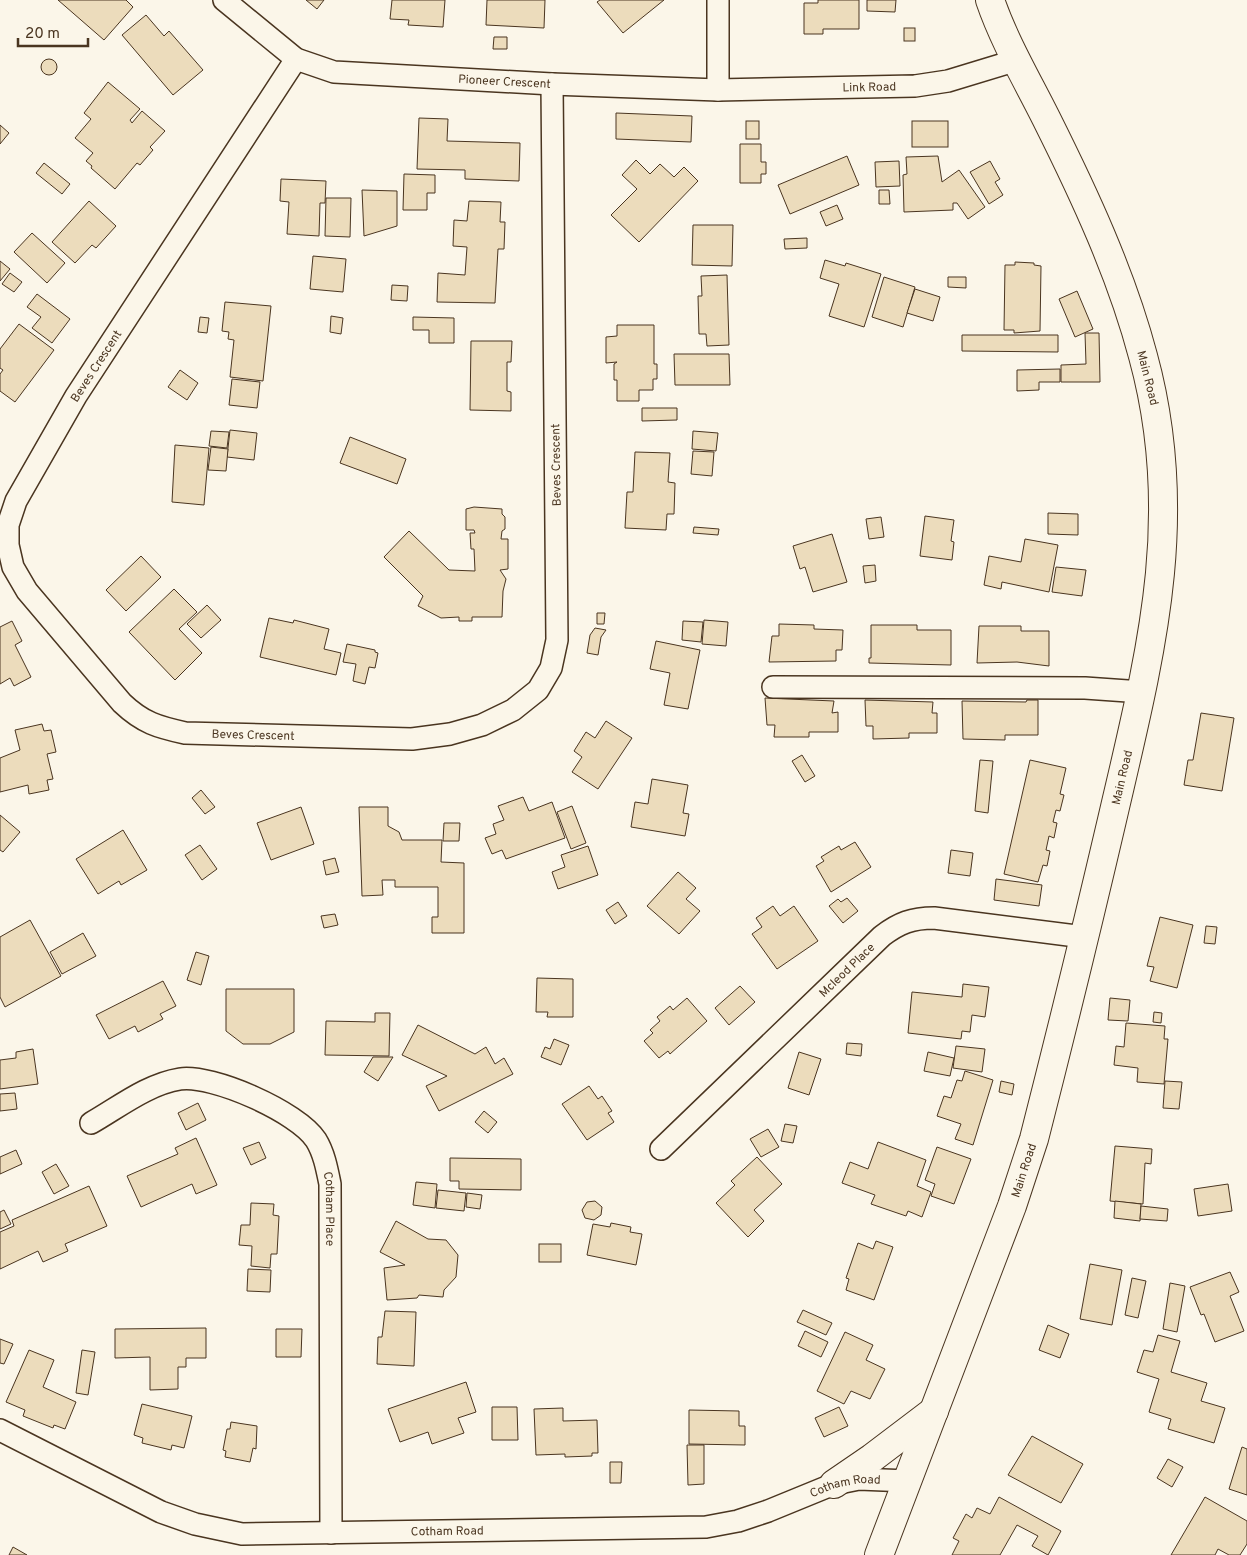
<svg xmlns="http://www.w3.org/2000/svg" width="1247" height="1555" viewBox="0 0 1247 1555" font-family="Overpass,sans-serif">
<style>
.building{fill:#ecdcbc;stroke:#4a3520}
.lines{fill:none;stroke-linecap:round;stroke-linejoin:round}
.minor-casing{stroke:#4a3520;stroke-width:24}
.secondary-casing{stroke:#4a3520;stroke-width:30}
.minor{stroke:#fbf6e9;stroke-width:21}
.secondary{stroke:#fbf6e9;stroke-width:28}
.labels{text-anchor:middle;stroke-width:4;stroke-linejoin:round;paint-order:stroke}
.street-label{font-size:12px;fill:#4a3520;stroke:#fbf6e9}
</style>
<rect width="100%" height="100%" fill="#fbf6e9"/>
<!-- building -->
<g class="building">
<path d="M58,0H126L133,7L104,40Z"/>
<path d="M306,0H324L317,9Z"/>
<path d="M392,0H445L443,27L408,25L409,20L390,19Z"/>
<path d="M487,0H545L544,28L486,25Z"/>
<path d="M600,0H664L623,33L597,2Z"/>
<path d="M818,0H859V29H823V34H804V3H818Z"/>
<path d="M867,0H896L895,12L867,11Z"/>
<path d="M146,15L164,36L169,31L203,70L173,95L122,35Z"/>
<rect x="904" y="28" width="11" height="13"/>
<path d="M494,37H507V49H493Z"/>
<circle cx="49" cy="67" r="8"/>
<path d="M108,82L140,109L130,120L132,123L142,111L165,131L150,147L153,150L140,165L137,163L115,189L91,168L92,166L86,161L93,153L75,138L91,119L84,113Z"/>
<path d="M616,113L692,116L691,142L616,139Z"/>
<path d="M419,118L448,119L447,141L520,143L519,181L465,179V170L417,169Z"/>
<rect x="746" y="121" width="13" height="18"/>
<rect x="912" y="121" width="36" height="26"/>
<path d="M0,125L9,133L0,144Z"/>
<path d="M740,144H761V162H766V174H761V183H740Z"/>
<path d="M847,156L859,185L790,214L778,185Z"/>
<path d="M938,156L942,182L959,170L985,207L968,219L957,203H953V210L904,212L903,175L907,174L906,157Z"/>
<path d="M636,160L650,174L660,164L674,177L684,167L698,181L639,242L611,215L637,189L622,175Z"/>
<path d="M899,161L900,186L876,187L875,162Z"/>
<path d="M990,161L1000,179L995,182L1003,195L989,204L970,172Z"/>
<path d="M44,163L70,184L62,194L36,173Z"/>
<path d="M404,174L435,175V193H427V210H403Z"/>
<path d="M281,179L326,181L325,203H320L319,236L287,234L289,202L280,201Z"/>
<path d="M362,190L397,191V226L364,236Z"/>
<path d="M879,190H889L890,204H879Z"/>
<path d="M326,198H351L350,237L325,236Z"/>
<path d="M89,201L116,226L96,248L92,245L75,263L52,242Z"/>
<path d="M469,201L501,202L500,222H505L504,249H498L495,303L437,302L438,273L465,275L467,247L453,246L454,220L467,221Z"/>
<path d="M837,205L843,219L826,226L820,212Z"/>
<path d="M693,225H733L732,266L692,265Z"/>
<path d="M32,233L65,263L47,283L14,252Z"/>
<path d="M807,238V248L785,249L784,239Z"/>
<path d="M313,256L346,259L343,292L310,289Z"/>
<path d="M825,260L845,266L846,263L881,274L864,327L829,316L839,284L820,278Z"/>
<path d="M0,261L10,269L0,281Z"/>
<path d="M1015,262L1034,263V265L1041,266L1040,331L1014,333V330H1004L1005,265H1015Z"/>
<path d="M10,273L22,282L14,292L2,284Z"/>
<path d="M727,275L729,345L707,346L706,334H699L698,296H702L701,276Z"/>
<path d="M884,277L915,287L903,327L872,317Z"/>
<path d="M948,277H966V288L948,287Z"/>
<path d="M392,285L408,286L407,301L391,300Z"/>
<path d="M915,289L940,297L933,321L907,313Z"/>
<path d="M1077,291L1093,329L1075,337L1059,299Z"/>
<path d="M37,294L70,319L52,343L32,328L41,317L27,307Z"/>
<path d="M225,302L271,306L263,381L230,377L234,340L228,339L229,332L222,331Z"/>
<path d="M331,316L343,318L341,334L330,332Z"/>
<path d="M200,317L209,318L207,333L198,332Z"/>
<path d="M413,317L454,318V343H429V330H413Z"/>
<path d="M19,324L54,350L15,402L0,391V374L3,370L0,368V349Z"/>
<path d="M617,325H654V364H657V379H653V390H639V401H617V380H614V364L617,362L606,363V337L617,336Z"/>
<path d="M1085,333H1099L1100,382H1061V365L1086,364Z"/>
<path d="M962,335H1058V352L962,351Z"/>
<path d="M471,341H512L511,362H507V391L511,392V411L470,410Z"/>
<path d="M674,354H729L730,385H675Z"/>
<path d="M1060,369V382H1039V390L1017,391V370Z"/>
<path d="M180,370L198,383L187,400L168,387Z"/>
<path d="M232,379L260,382L257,408L229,405Z"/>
<path d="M642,408H677V420L642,421Z"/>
<path d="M230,430L257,433L254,460L227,457Z"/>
<path d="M211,431L229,432L227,448L209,446Z"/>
<path d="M693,431L718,433L716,451L692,449Z"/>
<path d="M350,437L406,459L397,484L340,463Z"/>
<path d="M175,445L209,448L204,505L172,502Z"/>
<path d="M211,447L228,449L226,471L208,470Z"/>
<path d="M693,451L714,452L712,476L691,474Z"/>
<path d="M635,452L670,453L668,482L675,483L674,514H667L666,530L625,528L627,492H633Z"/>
<path d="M474,507L502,509V514L505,517V529L502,531L501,539H508V569L500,570L506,579L503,591L502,617H472V621H459V617L441,618L418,606L423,596L384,557L409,531L449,570L475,571L474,549H471L470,533H475L474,530H466V509Z"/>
<path d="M1048,513L1078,514V535L1048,534Z"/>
<path d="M925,516L954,520L951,541L954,542L952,560L920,556Z"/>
<path d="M881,517L884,537L869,539L866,519Z"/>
<path d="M694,527L719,529L718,535L693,533Z"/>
<path d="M832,534L847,582L813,592L805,567L800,569L793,546Z"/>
<path d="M1025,539L1058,545L1049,592L1002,582L1001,589L984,585L989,556L1021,562Z"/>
<path d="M141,556L161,577L126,611L106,590Z"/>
<path d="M875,565L876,581L865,583L863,566Z"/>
<path d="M1056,567L1086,570L1082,596L1052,592Z"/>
<path d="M174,589L197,612L179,629L202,653L175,680L129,632Z"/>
<path d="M207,605L221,620L201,638L187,624Z"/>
<path d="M597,613H605L604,624H597Z"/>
<path d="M269,618L293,623L294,620L329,629L324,649L341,653L336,675L260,657Z"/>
<path d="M704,620L728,622L726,646L702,644Z"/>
<path d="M12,621L22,641L15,645L31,677L14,686L10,678L0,684V627Z"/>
<path d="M683,621L703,622L701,642L682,640Z"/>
<path d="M779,624L814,625V629L843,630L842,650H836V661L769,662L772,636H779Z"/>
<path d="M871,625H917V630H951V665L869,663V658H871Z"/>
<path d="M979,626H1021V631H1049V666L1017,662L977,663Z"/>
<path d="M595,628L606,630L601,637L598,655L587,653L590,635Z"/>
<path d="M656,641L700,650L688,709L664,705L670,673L650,669Z"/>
<path d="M347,644L375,650V652L378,653L375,668L369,667L365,684L353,681L356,664L343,662Z"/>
<path d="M765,698L834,701L832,713L838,712V732H809V737H774L775,725H767Z"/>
<path d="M865,700L933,702L932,713H937V733H909V738L873,739V726H866Z"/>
<path d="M1027,700H1038V735H1005V740L963,739L962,701L1026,702Z"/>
<path d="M1201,713L1234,718L1222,791L1184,785L1188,760H1193Z"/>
<path d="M606,721L632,738L598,789L572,772L582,757L574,751L586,732L595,738Z"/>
<path d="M42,724L44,731L51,730L56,752L47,754L53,779L47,780L49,790L29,794L28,785L0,792V758L20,750L15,730Z"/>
<path d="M802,755L815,776L805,782L792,761Z"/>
<path d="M980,760L993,761L988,813L975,811Z"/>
<path d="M1030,760L1066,768L1060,794L1064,795L1060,811L1056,810L1053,822L1057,823L1054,838L1049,836L1046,850L1050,851L1047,866L1043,865L1038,882L1004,874Z"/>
<path d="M652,779L688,785L683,813L689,814L685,836L631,827L635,802L648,804Z"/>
<path d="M201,790L215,807L205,814L192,798Z"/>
<path d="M523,797L529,811L552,802L565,838L506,859L502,850L492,854L485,838L496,834L493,824L504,820L498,806Z"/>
<path d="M572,806L586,843L571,849L557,812Z"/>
<path d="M301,807L314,844L271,860L257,823Z"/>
<path d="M359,807H388V826L399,832L402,840H442L441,862L464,863V933H432V917H438V887H395V880H382L383,895L362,896Z"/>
<path d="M0,815L20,832L3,852L0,850Z"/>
<path d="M444,823H460L459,841H443Z"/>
<path d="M123,830L147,870L121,885L119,881L98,894L76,859Z"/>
<path d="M855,842L871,867L831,892L816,866L824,861L821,857L839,846L841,850Z"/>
<path d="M200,845L217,869L202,880L185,855Z"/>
<path d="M588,846L598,875L558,889L552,872L565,867L561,855Z"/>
<path d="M951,850L973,853L970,876L948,873Z"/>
<path d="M335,858L339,872L326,875L323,861Z"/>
<path d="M678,872L696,888L686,899L700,911L679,934L647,906Z"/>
<path d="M996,879L1042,885L1039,906L994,900Z"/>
<path d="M847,898L858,911L843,923L829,906L838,899L841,902Z"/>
<path d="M618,902L627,916L615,924L606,910Z"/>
<path d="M773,906L780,916L794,906L818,941L777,969L752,934L762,927L756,918Z"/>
<path d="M335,914L338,925L324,928L321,916Z"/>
<path d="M1160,917L1193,925L1177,988L1150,981L1154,967L1147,966Z"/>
<path d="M30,920L61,976L5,1007L0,997V937Z"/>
<path d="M1206,926L1217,927L1215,944L1204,943Z"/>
<path d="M83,933L96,956L62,974L50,952Z"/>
<path d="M196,952L209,956L201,985L187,980Z"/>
<path d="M537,978L573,979V1017H547L548,1012H536Z"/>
<path d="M163,981L176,1006L160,1014L163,1019L138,1032L135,1026L109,1039L96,1015Z"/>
<path d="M963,984L989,987L985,1017L972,1015L970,1032L962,1031L961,1039L908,1033L912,992L962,997Z"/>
<path d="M740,986L755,1002L729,1025L715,1008Z"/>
<path d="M226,989H294V1032L270,1044H243L226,1031Z"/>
<path d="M687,998L707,1021L670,1054L668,1051L659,1058L644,1041L653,1033L650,1030L660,1021L657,1017L670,1006L673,1010Z"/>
<path d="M1110,998L1130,1000L1128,1021L1108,1020Z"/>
<path d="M1154,1012L1162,1013L1161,1023L1153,1022Z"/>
<path d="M375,1013H390L389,1056L325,1055L326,1021L375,1022Z"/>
<path d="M1126,1023L1165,1026L1164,1039H1168L1164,1084L1137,1082L1138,1068L1114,1065L1116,1046L1124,1047Z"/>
<path d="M418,1025L475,1054L486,1047L495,1064L504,1058L513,1074L439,1111L426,1086L447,1076L402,1055Z"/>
<path d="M554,1039L569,1045L561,1065L541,1057L545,1047L550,1049Z"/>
<path d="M847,1043L862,1044L861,1056L846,1054Z"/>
<path d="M956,1046L985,1049L982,1072L953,1068Z"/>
<path d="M33,1049L38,1084L0,1089V1060L16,1058V1052Z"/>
<path d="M799,1052L821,1059L809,1095L788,1088Z"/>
<path d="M928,1052L954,1058L950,1076L924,1071Z"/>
<path d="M373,1057H393L378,1081L364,1072Z"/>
<path d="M965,1071L993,1080L973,1145L955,1139L961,1124L937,1116L944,1096L951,1098L957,1080L962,1081Z"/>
<path d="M1001,1081L1014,1084L1012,1095L999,1092Z"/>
<path d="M1165,1081L1182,1082L1179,1109L1163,1108Z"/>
<path d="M589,1086L598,1099L602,1096L612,1111L608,1113L614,1122L587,1140L562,1104Z"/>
<path d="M15,1093L17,1109L0,1111V1094Z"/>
<path d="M198,1103L206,1120L186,1130L178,1113Z"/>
<path d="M484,1111L497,1122L488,1133L475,1122Z"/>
<path d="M785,1124L797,1126L793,1143L781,1141Z"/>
<path d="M768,1129L779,1147L761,1157L750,1139Z"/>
<path d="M196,1138L217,1185L196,1194L192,1184L141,1207L127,1176L178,1154L175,1148Z"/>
<path d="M259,1142L266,1158L251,1165L243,1148Z"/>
<path d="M878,1142L926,1160L917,1186L931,1192L922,1217L908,1211L906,1216L871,1204L875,1195L842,1183L850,1162L868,1169Z"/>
<path d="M1115,1146L1152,1149L1151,1164L1145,1163L1143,1204L1110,1201Z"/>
<path d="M937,1147L971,1159L954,1204L931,1196L935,1184L925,1180Z"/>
<path d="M16,1150L22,1164L0,1174V1157Z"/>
<path d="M757,1157L782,1184L754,1210L764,1221L748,1237L716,1203L735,1185L731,1181Z"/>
<path d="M450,1158L521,1159V1190L459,1189V1181H450Z"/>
<path d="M56,1164L69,1186L54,1194L42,1172Z"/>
<path d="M416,1182L437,1184L435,1208L413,1205Z"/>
<path d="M1228,1184L1232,1211L1198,1216L1194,1189Z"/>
<path d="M89,1186L107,1226L65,1244L68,1251L43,1262L38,1251L0,1269V1232L14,1226L12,1220Z"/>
<path d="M438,1190L466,1193L464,1211L436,1208Z"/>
<path d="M467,1193L482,1195L480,1209L466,1207Z"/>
<path d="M595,1201L602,1207L601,1215L594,1220L585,1218L582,1210L587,1202Z"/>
<path d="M1115,1201L1141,1204L1140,1221L1114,1218Z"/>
<path d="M251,1203L274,1204L273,1215L279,1216L277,1254H271L270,1268L251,1266L252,1246L239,1245L241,1225H250Z"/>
<path d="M1141,1206L1168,1209L1167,1221L1140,1219Z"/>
<path d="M4,1210L11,1224L0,1229V1212Z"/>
<path d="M396,1221L428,1239L446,1240L458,1255L456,1277L444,1290L443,1297L419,1295L417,1298L387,1300L384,1268L405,1265L380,1252Z"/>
<path d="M611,1223L631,1227L630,1232L642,1234L636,1265L587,1255L593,1224L610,1227Z"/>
<path d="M876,1241L893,1247L874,1300L846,1290L849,1279L846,1278L858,1243L873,1249Z"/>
<rect x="539" y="1244" width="22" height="18"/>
<path d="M1090,1264L1122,1270L1112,1325L1080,1319Z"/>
<path d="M248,1269L271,1270L270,1292L247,1291Z"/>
<path d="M1230,1272L1239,1292L1230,1296L1244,1331L1215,1342L1204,1314L1201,1315L1190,1287Z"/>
<path d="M1132,1278L1146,1281L1138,1318L1125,1315Z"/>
<path d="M1170,1283L1185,1286L1177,1332L1163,1329Z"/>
<path d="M803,1310L832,1323L826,1335L797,1322Z"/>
<path d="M385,1311L416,1312L414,1366L377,1364L378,1337H382Z"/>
<path d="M1048,1325L1069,1334L1060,1358L1039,1350Z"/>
<path d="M206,1328V1358H186V1367H178V1389L150,1390V1357L115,1358V1329Z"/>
<path d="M276,1329H302L301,1357H276Z"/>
<path d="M805,1331L828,1342L821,1357L798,1346Z"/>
<path d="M845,1332L873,1345L866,1360L885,1369L870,1399L851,1391L844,1404L817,1391Z"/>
<path d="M1158,1335L1180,1341L1171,1372L1207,1383L1201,1401L1225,1408L1214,1443L1168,1429L1171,1419L1149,1412L1159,1379L1137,1372L1144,1350L1153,1352Z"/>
<path d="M0,1339L13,1344L4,1364L0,1363Z"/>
<path d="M29,1350L54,1360L43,1387L76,1402L65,1429L54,1425L53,1428L23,1416L25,1410L6,1402Z"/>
<path d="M82,1350L95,1352L88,1395L76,1393Z"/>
<path d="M466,1382L476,1412L458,1418L464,1433L432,1444L428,1432L400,1442L388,1409Z"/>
<path d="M142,1404L192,1416L184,1448L172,1445L171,1450L142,1443L143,1438L134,1435Z"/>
<path d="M492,1407H517L518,1440H492Z"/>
<path d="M839,1407L848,1426L824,1437L815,1418Z"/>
<path d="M563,1408V1421L597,1420L598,1453H592V1456L565,1457V1454L536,1455L534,1409Z"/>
<path d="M689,1410L739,1411V1426H745V1445L689,1444Z"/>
<path d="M231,1422L257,1426L256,1449L253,1448L250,1462L225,1457L226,1451L223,1450L227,1429H230Z"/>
<path d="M1032,1436L1083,1464L1061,1503L1008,1475Z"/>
<path d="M687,1445H704V1484L688,1485Z"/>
<path d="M1242,1447L1247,1449V1495L1229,1489Z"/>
<path d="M1168,1459L1183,1467L1172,1487L1157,1478Z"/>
<path d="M610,1462H622L621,1483H610Z"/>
<path d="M999,1497L1061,1531L1048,1555L1032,1546L1038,1536L1017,1525L1000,1555H952L959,1541L953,1538L966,1514L972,1518L977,1508L990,1514Z"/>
<path d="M1205,1497L1247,1521V1544L1240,1555H1229L1218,1549L1215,1555H1171Z"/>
<path d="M13,1547L27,1555H9Z"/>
</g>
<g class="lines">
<defs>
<g id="minor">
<path id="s1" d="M224,0L296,59L334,72L552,84L718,90L915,86L948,81L1017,60"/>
<path id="s2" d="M296,59L76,396L16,501L8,525V545L13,567L27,591L122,703C143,723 158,727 185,733L412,739L450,734L482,725L513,710L538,690L551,668L557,640L552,84"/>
<path d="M718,90V0"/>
<path d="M773,687L1085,688L1142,692"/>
<path id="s3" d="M91,1123C119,1107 148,1084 180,1079C212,1074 298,1112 316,1140C324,1153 327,1169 330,1184L331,1533"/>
<path id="s4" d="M661,1149L882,936C899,923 912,918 934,918L1084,937"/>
<path id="s5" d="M0,1430L161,1512L195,1524L242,1534L706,1527L738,1521L768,1511L834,1484L859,1479L908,1481"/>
</g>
<g id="secondary">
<path d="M834,1484L872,1458L934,1411"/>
<path id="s6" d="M879,1555L1012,1206L1034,1139C1061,1033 1087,927 1112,820C1149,660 1188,520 1143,356C1121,273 1084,194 1046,118C1027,80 1004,41 990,0"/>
</g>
</defs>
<!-- minor casing -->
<use href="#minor" class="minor-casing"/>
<!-- secondary casing -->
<use href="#secondary" class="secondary-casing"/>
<!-- minor -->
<use href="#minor" class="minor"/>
<!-- secondary -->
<use href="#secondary" class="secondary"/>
</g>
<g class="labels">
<!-- street labels -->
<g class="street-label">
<text dy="4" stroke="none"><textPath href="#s1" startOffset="304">Pioneer Crescent</textPath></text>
<text dy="4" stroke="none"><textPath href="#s1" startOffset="669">Link Road</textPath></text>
<text transform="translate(96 366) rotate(-57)" y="4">Beves Crescent</text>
<text transform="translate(1148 378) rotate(76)" y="4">Main Road</text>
<text transform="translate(556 465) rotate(-91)" y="4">Beves Crescent</text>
<text dy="4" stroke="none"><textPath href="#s2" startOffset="905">Beves Crescent</textPath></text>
<text dy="4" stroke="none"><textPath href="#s6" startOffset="816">Main Road</textPath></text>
<text dy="4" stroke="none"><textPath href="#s4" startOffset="258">Mcleod Place</textPath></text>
<text dy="4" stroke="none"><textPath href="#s6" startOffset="411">Main Road</textPath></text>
<text dy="4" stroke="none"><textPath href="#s3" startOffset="324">Cotham Place</textPath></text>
<text dy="4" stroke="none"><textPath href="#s5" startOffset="875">Cotham Road</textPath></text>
<text dy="4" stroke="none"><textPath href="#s5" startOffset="470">Cotham Road</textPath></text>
</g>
</g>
<!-- scale -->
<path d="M18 38v8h70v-8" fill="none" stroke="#4a3520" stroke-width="2.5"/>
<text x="25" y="38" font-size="15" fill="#4a3520" stroke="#fbf6e9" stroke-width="4" paint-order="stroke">20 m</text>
</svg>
